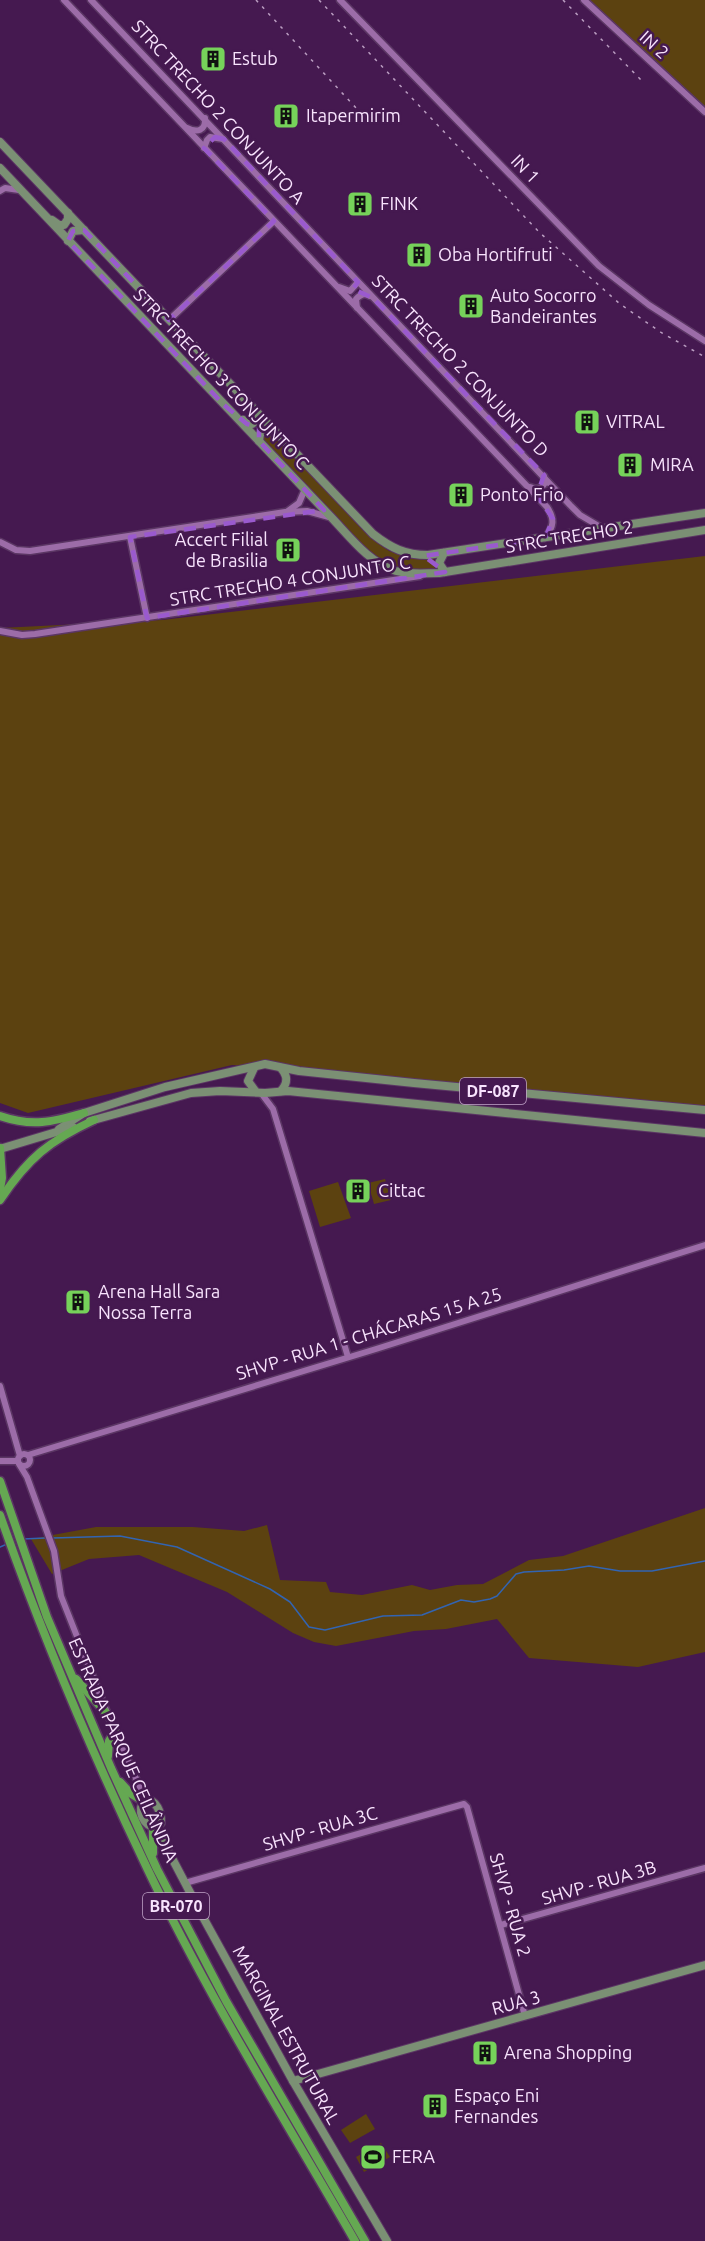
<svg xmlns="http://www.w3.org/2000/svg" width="705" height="2241" viewBox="0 0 705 2241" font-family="Ubuntu,sans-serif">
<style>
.green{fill:#5c4210}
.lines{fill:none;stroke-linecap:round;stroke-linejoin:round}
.stream{stroke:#3264b2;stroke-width:1.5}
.minor-casing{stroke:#5b3664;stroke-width:9}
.major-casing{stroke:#5b3664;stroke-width:10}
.highway-casing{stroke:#5b3664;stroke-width:11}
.minor{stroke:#9c6ca8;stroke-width:6}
.major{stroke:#7b9074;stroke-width:8}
.highway{stroke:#65a852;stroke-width:8}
.rail{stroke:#ba9dc1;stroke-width:1.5;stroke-dasharray:3 6;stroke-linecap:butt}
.marked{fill:none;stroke:#9a5ace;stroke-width:4.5;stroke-dasharray:12 8;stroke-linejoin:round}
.labels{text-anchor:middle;stroke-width:5;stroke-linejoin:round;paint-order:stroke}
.shield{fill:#451950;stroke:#c2a6c9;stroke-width:1.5}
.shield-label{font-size:16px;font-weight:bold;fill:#f8e3fd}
.street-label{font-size:18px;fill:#f8e3fd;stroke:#451950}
.poi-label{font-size:18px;fill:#f8e3fd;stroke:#451950;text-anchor:start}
</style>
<rect width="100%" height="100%" fill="#451950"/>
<!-- green -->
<g class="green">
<path d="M584,0H705V112Z"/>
<path d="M264,433H269L301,463L370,537L389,551L411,558L434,557L435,569L409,570L384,562L363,546L262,440Z"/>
<path d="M705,556V1106L232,1065L28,1113L0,1103V628L162,620Z"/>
<path d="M385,1179L391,1200L374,1204L368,1183Z"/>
<path d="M338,1182L351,1218L320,1227L309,1191Z"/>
<path d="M705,1508V1652L638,1667L529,1658L497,1619L446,1629L414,1631L336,1646L314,1642L293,1633L227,1592L139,1555L89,1559L52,1574L31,1539L96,1527H193L244,1531L267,1525L280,1580L326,1582L330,1592L362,1595L412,1585L430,1590L457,1585L483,1584L529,1560L563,1556Z"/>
<path d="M366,2114L375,2129L350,2143L341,2130Z"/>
<path d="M381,2143L390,2157L364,2172L356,2157Z"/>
</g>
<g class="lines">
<!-- stream -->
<g class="stream">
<path d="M53,1538L120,1536L177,1547L270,1589L290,1602L309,1627L325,1630L383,1616L422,1615L461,1600L474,1602L490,1599L497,1596L516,1574L524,1572L564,1570L589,1566L620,1571H652L705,1561"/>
<path d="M23,1539L45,1538"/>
<path d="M0,1547L7,1544"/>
</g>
<defs>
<g id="minor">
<path d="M64,0L547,507C555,519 554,527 545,538"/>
<path d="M91,0L570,505L580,515L602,528"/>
<path d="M340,0L599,266L649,305L705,341"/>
<path d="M584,0L705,112"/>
<path d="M187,128C197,133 206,131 205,118"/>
<path d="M204,148L207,140L210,137L223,139"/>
<path d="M0,191L5,188L19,190"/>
<path d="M339,287L350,291L358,282"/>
<path d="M357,308L356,299C361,294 364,293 370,296"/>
<path d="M169,320L274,221"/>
<path d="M530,487L536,489L542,487L545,483L544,476"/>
<path d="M288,511L299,503L305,489"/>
<path d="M130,537L147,618"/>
<path d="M0,542L16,550L30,551L285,512L307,511L329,517"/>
<path d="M0,631L22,635L35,634L420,576"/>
<path d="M261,1093L273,1109L348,1357"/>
<path d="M0,1386L20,1456"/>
<circle cx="24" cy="1460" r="6"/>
<path d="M28,1455L376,1349L705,1245"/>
<path d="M0,1461H18"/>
<path d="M19,1464L27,1477L54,1551L61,1596L108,1715L145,1799"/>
<path d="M185,1883L464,1804L467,1807L525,2016"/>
<path d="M501,1925L705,1868"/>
</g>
<g id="major">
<path d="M0,142L373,534C391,548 405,555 428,555L705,513"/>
<path d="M0,168L331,517C350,537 369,563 396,571C410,575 425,573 439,573L705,530"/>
<path d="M52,220L59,225H64L68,219V213"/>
<path d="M68,241L73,231L84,230"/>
<path d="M243,420L247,424H252L261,416"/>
<path d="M259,441L260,434L264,431L275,432"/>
<path d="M444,553L439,563L445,572"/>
<path d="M254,1068L248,1081L256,1092"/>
<path d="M281,1068C288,1076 288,1083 281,1091"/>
<path d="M90,1121L191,1093L220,1091L265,1093L288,1091L705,1133"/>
<path d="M59,1129L84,1113L165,1087L265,1064L299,1071L414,1083L705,1110"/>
<path d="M0,1149L73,1127"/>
<path d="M145,1799C157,1800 161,1812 161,1823L157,1828C143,1826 136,1811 145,1799Z"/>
<path d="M154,1828L163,1841L204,1919L293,2081L387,2241"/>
<path d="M293,2081L705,1965"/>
</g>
<g id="highway">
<path d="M0,1116C32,1127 52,1122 84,1113"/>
<path d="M0,1148L2,1178L0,1189"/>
<path d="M0,1200C28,1158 49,1141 94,1120"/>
<path d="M0,1481L47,1617L111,1768L157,1869L226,2001L365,2241"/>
<path d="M0,1515C42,1635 92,1753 147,1868C208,1996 284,2118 355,2241"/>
<path d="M76,1679L108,1715"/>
<path d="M108,1756L109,1741L115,1732"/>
<path d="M120,1782L130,1793L143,1801"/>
<path d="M153,1828V1853"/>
</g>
</defs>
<!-- minor casing -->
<use href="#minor" class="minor-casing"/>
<!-- major casing -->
<use href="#major" class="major-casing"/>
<!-- highway casing -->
<use href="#highway" class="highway-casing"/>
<!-- minor -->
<use href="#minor" class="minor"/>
<!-- major -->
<use href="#major" class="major"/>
<!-- highway -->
<use href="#highway" class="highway"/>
<!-- rail -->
<g class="rail">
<path d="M256,0L357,109"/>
<path d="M319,0L539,232L620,304L662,333L705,357"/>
<path d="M563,0L643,82"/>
</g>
</g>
<!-- marked area -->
<path class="marked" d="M215,137L224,139L358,282L353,289L373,298L544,475L537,495L553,519L545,538L424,556L445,572L147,618L130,537L324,510L259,441V427L247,424L224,405L68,241L73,231L84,230L169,320L274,221L204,148Z"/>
<!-- icons -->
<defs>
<symbol id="building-square" viewBox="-11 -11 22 22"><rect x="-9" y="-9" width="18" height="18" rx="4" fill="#76d25a" stroke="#451950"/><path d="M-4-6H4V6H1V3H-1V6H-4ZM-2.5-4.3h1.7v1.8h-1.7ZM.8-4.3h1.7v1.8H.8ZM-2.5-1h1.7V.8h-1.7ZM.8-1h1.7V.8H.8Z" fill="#111"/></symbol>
<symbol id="stadium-square" viewBox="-11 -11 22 22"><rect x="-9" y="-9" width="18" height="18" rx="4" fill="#76d25a" stroke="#451950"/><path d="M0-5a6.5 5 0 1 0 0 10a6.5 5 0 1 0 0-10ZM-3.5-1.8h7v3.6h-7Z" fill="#111"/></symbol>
</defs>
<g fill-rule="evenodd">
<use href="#building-square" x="198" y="44" width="30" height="30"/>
<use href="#building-square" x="271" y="101" width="30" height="30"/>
<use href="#building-square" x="345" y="189" width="30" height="30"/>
<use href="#building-square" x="404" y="240" width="30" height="30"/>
<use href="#building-square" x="456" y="291" width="30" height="30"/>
<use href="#building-square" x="572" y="407" width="30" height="30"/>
<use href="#building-square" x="615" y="450" width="30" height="30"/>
<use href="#building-square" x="446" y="480" width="30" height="30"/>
<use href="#building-square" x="273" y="535" width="30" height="30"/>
<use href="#building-square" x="343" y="1176" width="30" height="30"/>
<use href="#building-square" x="63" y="1287" width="30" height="30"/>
<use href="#building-square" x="470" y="2038" width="30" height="30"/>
<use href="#building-square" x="420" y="2091" width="30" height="30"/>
<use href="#stadium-square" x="358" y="2142" width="30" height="30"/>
</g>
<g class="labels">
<!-- shield labels -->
<g class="shield">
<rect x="460" y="1078" width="66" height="26" rx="4.5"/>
<rect x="143" y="1893" width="66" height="26" rx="4.5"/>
</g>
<g class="shield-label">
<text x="493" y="1097">DF-087</text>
<text x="176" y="1912">BR-070</text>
</g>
<!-- street labels -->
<g class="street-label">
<text transform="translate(654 45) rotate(42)" y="6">IN 2</text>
<text transform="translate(218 112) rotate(47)" y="6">STRC TRECHO 2 CONJUNTO A</text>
<text transform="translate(525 169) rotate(46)" y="6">IN 1</text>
<text transform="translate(460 366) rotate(46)" y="6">STRC TRECHO 2 CONJUNTO D</text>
<text transform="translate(221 379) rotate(46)" y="6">STRC TRECHO 3 CONJUNTO C</text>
<text transform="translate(569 537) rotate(-9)" y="6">STRC TRECHO 2</text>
<text transform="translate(290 581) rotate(-9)" y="6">STRC TRECHO 4 CONJUNTO C</text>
<text transform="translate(369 1334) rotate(-17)" y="6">SHVP - RUA 1 - CHÁCARAS 15 A 25</text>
<text transform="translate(123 1750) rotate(66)" y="6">ESTRADA PARQUE CEILÂNDIA</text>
<text transform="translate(320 1829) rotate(-16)" y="6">SHVP - RUA 3C</text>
<text transform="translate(599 1883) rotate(-16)" y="6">SHVP - RUA 3B</text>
<text transform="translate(510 1905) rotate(74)" y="6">SHVP - RUA 2</text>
<text transform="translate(516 2003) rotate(-15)" y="6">RUA 3</text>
<text transform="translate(286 2035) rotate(61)" y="6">MARGINAL ESTRUTURAL</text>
</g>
<!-- poi labels -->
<g class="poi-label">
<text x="232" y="65">Estub</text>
<text x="306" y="122">Itapermirim</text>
<text x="380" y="210">FINK</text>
<text x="438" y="261">Oba Hortifruti</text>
<text x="490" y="302">Auto Socorro<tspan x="490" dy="21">Bandeirantes</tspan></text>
<text x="606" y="428">VITRAL</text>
<text x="650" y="471">MIRA</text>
<text x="480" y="501">Ponto Frio</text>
<text x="268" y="546" text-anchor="end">Accert Filial<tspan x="268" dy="21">de Brasilia</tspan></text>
<text x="378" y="1197">Cittac</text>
<text x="98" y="1298">Arena Hall Sara<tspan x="98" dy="21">Nossa Terra</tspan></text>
<text x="504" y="2059">Arena Shopping</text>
<text x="454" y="2102">Espaço Eni<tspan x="454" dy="21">Fernandes</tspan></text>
<text x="392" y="2163">FERA</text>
</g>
</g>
</svg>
